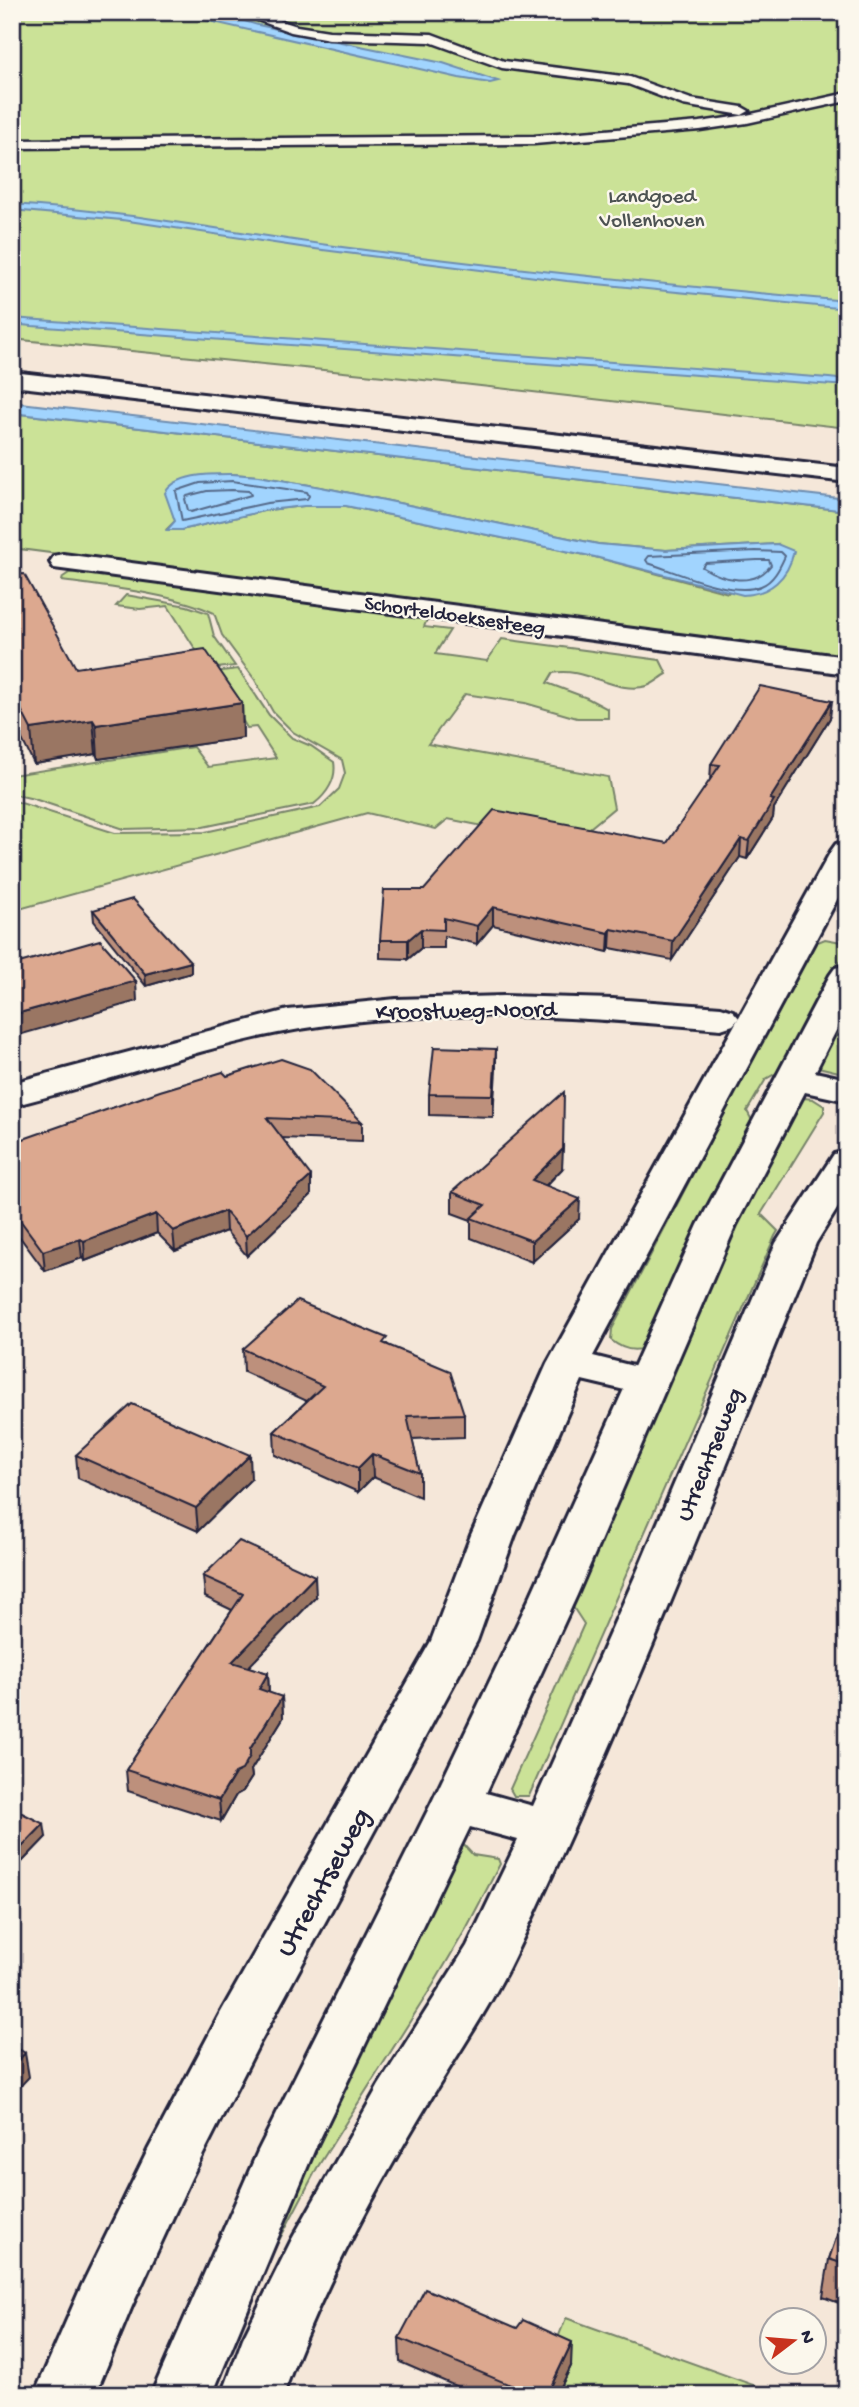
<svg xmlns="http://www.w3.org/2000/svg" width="859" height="2407" viewBox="0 0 859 2407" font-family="'Gochi Hand',sans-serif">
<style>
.green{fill:#cbe297;stroke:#768269;stroke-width:2;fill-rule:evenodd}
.water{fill:#a1d4fe;stroke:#6e8db0;stroke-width:2}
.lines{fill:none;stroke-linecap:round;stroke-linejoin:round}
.shore{stroke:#556989;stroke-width:2}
.service-casing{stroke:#22223b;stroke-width:5}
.minor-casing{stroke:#22223b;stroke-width:6}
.secondary-casing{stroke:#22223b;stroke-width:6}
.motorway-casing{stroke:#22223b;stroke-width:6}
.service{fill:#fbf7ec;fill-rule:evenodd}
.minor{fill:#fbf7ec;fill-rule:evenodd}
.secondary{fill:#fbf7ec;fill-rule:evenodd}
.motorway{fill:#fbf7ec;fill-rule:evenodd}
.wall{fill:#bd907b;stroke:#22223b;stroke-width:2}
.shaded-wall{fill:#9a7664;stroke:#22223b;stroke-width:2}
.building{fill:#dca88f;stroke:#22223b;stroke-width:2}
.labels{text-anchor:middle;stroke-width:5;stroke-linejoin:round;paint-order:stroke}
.far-park-label{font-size:21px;fill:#4c5252;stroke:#fbf7ec}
.far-street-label{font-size:21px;fill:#22223b;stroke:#fbf7ec}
.street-label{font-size:24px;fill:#22223b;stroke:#fbf7ec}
.near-street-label{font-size:28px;fill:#22223b;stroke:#fbf7ec}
</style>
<rect width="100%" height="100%" fill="#f5e7d9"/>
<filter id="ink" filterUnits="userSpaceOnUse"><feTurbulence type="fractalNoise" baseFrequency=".0143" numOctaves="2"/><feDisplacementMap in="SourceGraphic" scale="14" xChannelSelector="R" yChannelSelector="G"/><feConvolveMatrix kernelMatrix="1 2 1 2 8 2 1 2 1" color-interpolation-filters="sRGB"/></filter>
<g filter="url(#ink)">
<!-- green -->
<g class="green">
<path d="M12,12H847V428L463,384L12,339Z"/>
<path d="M12,413L847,511V656L12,548ZM232,474L258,476L321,487L598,544L666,550L777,544L728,593L595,557L346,506H304L268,510L181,530L167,529L175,521L168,497Z"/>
<path d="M82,571L428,616L424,627L450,630L435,654L487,661L502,639L660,660L667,674C661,677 654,684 647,686C616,695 584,666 553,673L547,683L587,698L608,709V718H577L525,703L465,694L428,744L608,777L614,808L579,837L493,828L448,819L436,829L367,813L12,911V800L115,833L205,832L320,807L339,789L345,773L342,760L293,732L273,712L255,680L222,635L214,613C175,594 106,587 62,581L63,577L69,573Z"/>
<path d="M126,595L187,606L208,613L214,636L235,666L208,669L168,606L140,609L116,606Z"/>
<path d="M238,669L269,715L292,738L311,746L334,762C337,779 327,794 314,804L203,827L124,829L34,799L12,794V775L193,747L208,767L276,758L256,727L247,728L236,709L139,681Z"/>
<path d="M825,939L847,943V948L789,1066L766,1079L747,1111L757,1130L651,1345C637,1353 623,1350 611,1340L612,1329L813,944Z"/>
<path d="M847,1000V1074L814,1066Z"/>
<path d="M804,1098L813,1099L824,1106V1112L761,1214L778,1231L775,1236L529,1796H514L510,1789L584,1624L567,1598L794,1101Z"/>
<path d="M460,1841L473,1855L498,1859L500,1864L467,1927L433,1985L317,2168L253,2290L263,2251Z"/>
<path d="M566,2318L781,2395H535Z"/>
</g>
<!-- water -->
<g class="water">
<path d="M170,12H214L258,25L443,63L498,81L490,83L459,78Z"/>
<path d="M12,204C124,211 232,232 342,247C510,269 678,286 847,301V309L567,281L307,248L122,220L12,210Z"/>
<path d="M12,318L829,378L847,380V386L32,326L12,324Z"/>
<path d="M12,402L847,499V511L12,413Z"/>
<path d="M232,474L258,476L321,487L598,544L666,550L777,544L794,551C788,578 770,594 743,595L595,557L346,506H304L268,510L181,530H167L175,521L165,493C176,473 212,474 232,474Z"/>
</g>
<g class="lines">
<!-- shore -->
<g class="shore">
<path d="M232,481L307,492L309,496L307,499L267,503L182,521L176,491L200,483Z"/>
<path d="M232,490L249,491L251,495L191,512L188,510L185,499L187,496L207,491Z"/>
<path d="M756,551L781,552L785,556C780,567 774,581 761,586C732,598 677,572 648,563L646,560L649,556Z"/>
<path d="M757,560H769L771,565C754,588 723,580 702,567L705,563Z"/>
</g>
<defs>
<g id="service">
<path d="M235,12H254L297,26L329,31L432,34L504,61L630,77L691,99L742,107L749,111L742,115L683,105L628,84L502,68L430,42L329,39L291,32Z"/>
<path d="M847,93V101L747,123L700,130L534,144L12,148V140L534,136L700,122L747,115Z"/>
</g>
<g id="minor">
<path d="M63,554L847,657V674L54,568L50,562L54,556Z"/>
<path d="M847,841V881L593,1356L661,1373L667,1382L661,1391L646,1395L582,1380L515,1535L477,1641L259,2044L191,2178L132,2306L95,2395H34L82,2285L148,2150L221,2012L431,1641L471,1535L547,1364L831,851L836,844Z"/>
<path d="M504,996L613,999L721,1007L733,1011L739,1018L733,1025L721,1029C575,1016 423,1005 278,1033C188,1051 101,1084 12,1106V1083L288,1010L396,999Z"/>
</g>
<path id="secondary" d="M847,965V1009L815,1072L847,1079V1101L805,1092L736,1225L577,1595L486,1793L533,1806L637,1572L776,1243L834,1154L847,1151V1193L816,1243C719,1482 626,1723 515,1955C489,2010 452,2062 421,2115C368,2204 318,2297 283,2395H222L243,2338L292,2239L379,2085L467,1946L518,1840L470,1827L314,2151L212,2395H151L258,2151L431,1804L531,1595L698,1225L830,975L835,968Z"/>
<path id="motorway" d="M12,372L847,468V482L12,386Z"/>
</defs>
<!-- service casing -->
<use href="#service" class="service-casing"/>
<!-- minor casing -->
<use href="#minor" class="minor-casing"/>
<!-- secondary casing -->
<use href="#secondary" class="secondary-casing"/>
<!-- motorway casing -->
<use href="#motorway" class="motorway-casing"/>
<!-- service -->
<use href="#service" class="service"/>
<!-- minor -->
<use href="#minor" class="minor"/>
<!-- secondary -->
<use href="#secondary" class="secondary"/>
<!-- motorway -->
<use href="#motorway" class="motorway"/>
</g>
<!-- wall -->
<g class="wall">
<path d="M12,575L76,668L242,703L243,738L98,759L96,754L34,764L12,719Z"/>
<path d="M830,718L774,808L773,818L747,859L740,857L672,960L610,948L608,952L493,925L477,944L444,936V948H421L408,959L380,958V940L424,890L667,843L710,781L711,764Z"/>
<path d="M93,910L191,962V973L146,986L94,921Z"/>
<path d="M496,1049L493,1117L429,1115V1094Z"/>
<path d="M227,1076L362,1122V1141L282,1138L311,1195L247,1256L226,1231L175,1251L157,1233L85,1261L82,1258L45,1271L19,1236L12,1238V1143Z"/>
<path d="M562,1169L546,1186L579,1219L532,1262L471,1238V1220L452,1213V1192Z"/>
<path d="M387,1344L464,1414V1437L412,1439L420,1473V1497L373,1477L358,1492L275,1455L274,1432L307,1401L244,1372L243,1349Z"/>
<path d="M76,1455L251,1479L198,1531L78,1478Z"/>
<path d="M203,1576L316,1597L248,1667L268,1673L269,1693L282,1697L283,1718L251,1770L252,1777L243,1791L236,1795L221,1821L128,1791L126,1770L232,1610L205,1597Z"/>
<path d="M12,1808L46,1837L18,1866L12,1864Z"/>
<path d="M847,2206V2306L823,2297L829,2259Z"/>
<path d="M399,2338L571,2366L557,2395H476L400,2362Z"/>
</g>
<!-- shaded-wall -->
<g class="shaded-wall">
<path d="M832,701L830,718L774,808L773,818L747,859L749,841L770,799Z"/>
<path d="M242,703L243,738L98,759L96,725Z"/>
<path d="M93,720L96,754L34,764L31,729Z"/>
<path d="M741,839L740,857L672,960L673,941Z"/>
<path d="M493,907V925L477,944V926Z"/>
<path d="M421,929V948L408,959V940Z"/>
<path d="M611,929L610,948L608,952L609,933Z"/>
<path d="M191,962V973L146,986L145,974Z"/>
<path d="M136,981L137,1001L12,1037V1015Z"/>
<path d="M496,1049V1070L493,1117V1095Z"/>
<path d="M563,1149L562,1169L531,1200L532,1180Z"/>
<path d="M311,1176V1195L247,1256L246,1236Z"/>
<path d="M580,1199L579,1219L532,1262V1241Z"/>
<path d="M225,1211L226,1231L175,1251L173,1231Z"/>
<path d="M156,1214L157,1233L85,1261L84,1241Z"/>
<path d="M17,1216L19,1236L12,1238V1218Z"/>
<path d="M80,1239L82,1258L45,1271L43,1251Z"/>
<path d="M372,1454L373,1477L358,1492V1468Z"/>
<path d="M250,1455L251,1479L198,1531L196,1508Z"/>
<path d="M315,1576L316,1597L233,1683L232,1662Z"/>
<path d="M268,1673L269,1695L259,1689Z"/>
<path d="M282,1697L283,1718L251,1770L252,1777L243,1791L236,1795L221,1821L219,1800Z"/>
<path d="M44,1824L46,1837L18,1866L16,1853Z"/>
<path d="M25,2053L29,2077L12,2095V2067Z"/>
<path d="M572,2342L571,2366L557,2395H547Z"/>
</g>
<!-- building -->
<g class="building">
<path d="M24,574L76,668L205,649L242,703L96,725L93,720L31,729L12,692V575Z"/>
<path d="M760,686L832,701L770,799L774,800L749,841L741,839L673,941L611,929L609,933L493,907L477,926L444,918V930L421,929L408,940H380L384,890H424L494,810L667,843L720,765L711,764Z"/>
<path d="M133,899L191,962L145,974L93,910Z"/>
<path d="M100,940L136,981L12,1015V965Z"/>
<path d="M434,1047L496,1049L493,1095L429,1094Z"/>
<path d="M281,1059L310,1069L362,1122L267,1118L311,1176L246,1236L225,1211L173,1231L156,1214L84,1241L80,1239L43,1251L17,1216L12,1218V1143L160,1091L223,1072L227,1076Z"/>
<path d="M564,1092L563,1149L532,1180L580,1199L532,1241L471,1218L485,1205L452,1192Z"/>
<path d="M297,1301L387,1338L383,1343L450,1371L464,1414L407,1416L420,1473L372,1454L358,1468L274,1432L323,1386L243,1349Z"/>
<path d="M132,1404L250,1455L196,1508L76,1455Z"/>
<path d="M239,1541L315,1576L232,1662L268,1673L259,1689L282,1697L250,1749V1756L242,1770L235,1773L219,1800L126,1770L243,1594L203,1576Z"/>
<path d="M12,1808L44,1824L16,1853L12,1851Z"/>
<path d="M12,2045L25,2053L12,2067Z"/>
<path d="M847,2206V2265L829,2259Z"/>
<path d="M425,2289L517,2328L523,2320L572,2342L547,2395H534L399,2338Z"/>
</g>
</g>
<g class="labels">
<!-- far-park labels -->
<g class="far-park-label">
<text x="652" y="202">Landgoed<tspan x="652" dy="24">Vollenhoven</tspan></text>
</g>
<!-- far-street labels -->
<g class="far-street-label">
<text transform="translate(455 614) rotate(8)" y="7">Schorteldoeksesteeg</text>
</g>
<!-- street labels -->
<g class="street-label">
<text transform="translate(466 1009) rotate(-1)" y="8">Kroostweg-Noord</text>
<text transform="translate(708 1454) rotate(-68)" y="8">Utrechtseweg</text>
</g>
<!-- near-street labels -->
<g class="near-street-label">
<text transform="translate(321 1881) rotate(-61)" y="10">Utrechtseweg</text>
</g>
</g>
<!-- margin -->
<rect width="859" height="2407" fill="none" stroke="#fbf7ec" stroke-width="42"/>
<rect x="21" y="21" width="817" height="2365" fill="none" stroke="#22223b" stroke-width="2.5" filter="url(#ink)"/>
<!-- north arrow -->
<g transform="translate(793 2341) rotate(74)"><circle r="33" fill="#fbf7ec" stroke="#a4a2a5" stroke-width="2"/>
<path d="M0-5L12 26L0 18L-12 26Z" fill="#c8321e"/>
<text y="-10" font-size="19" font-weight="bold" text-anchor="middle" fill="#22223b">N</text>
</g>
</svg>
